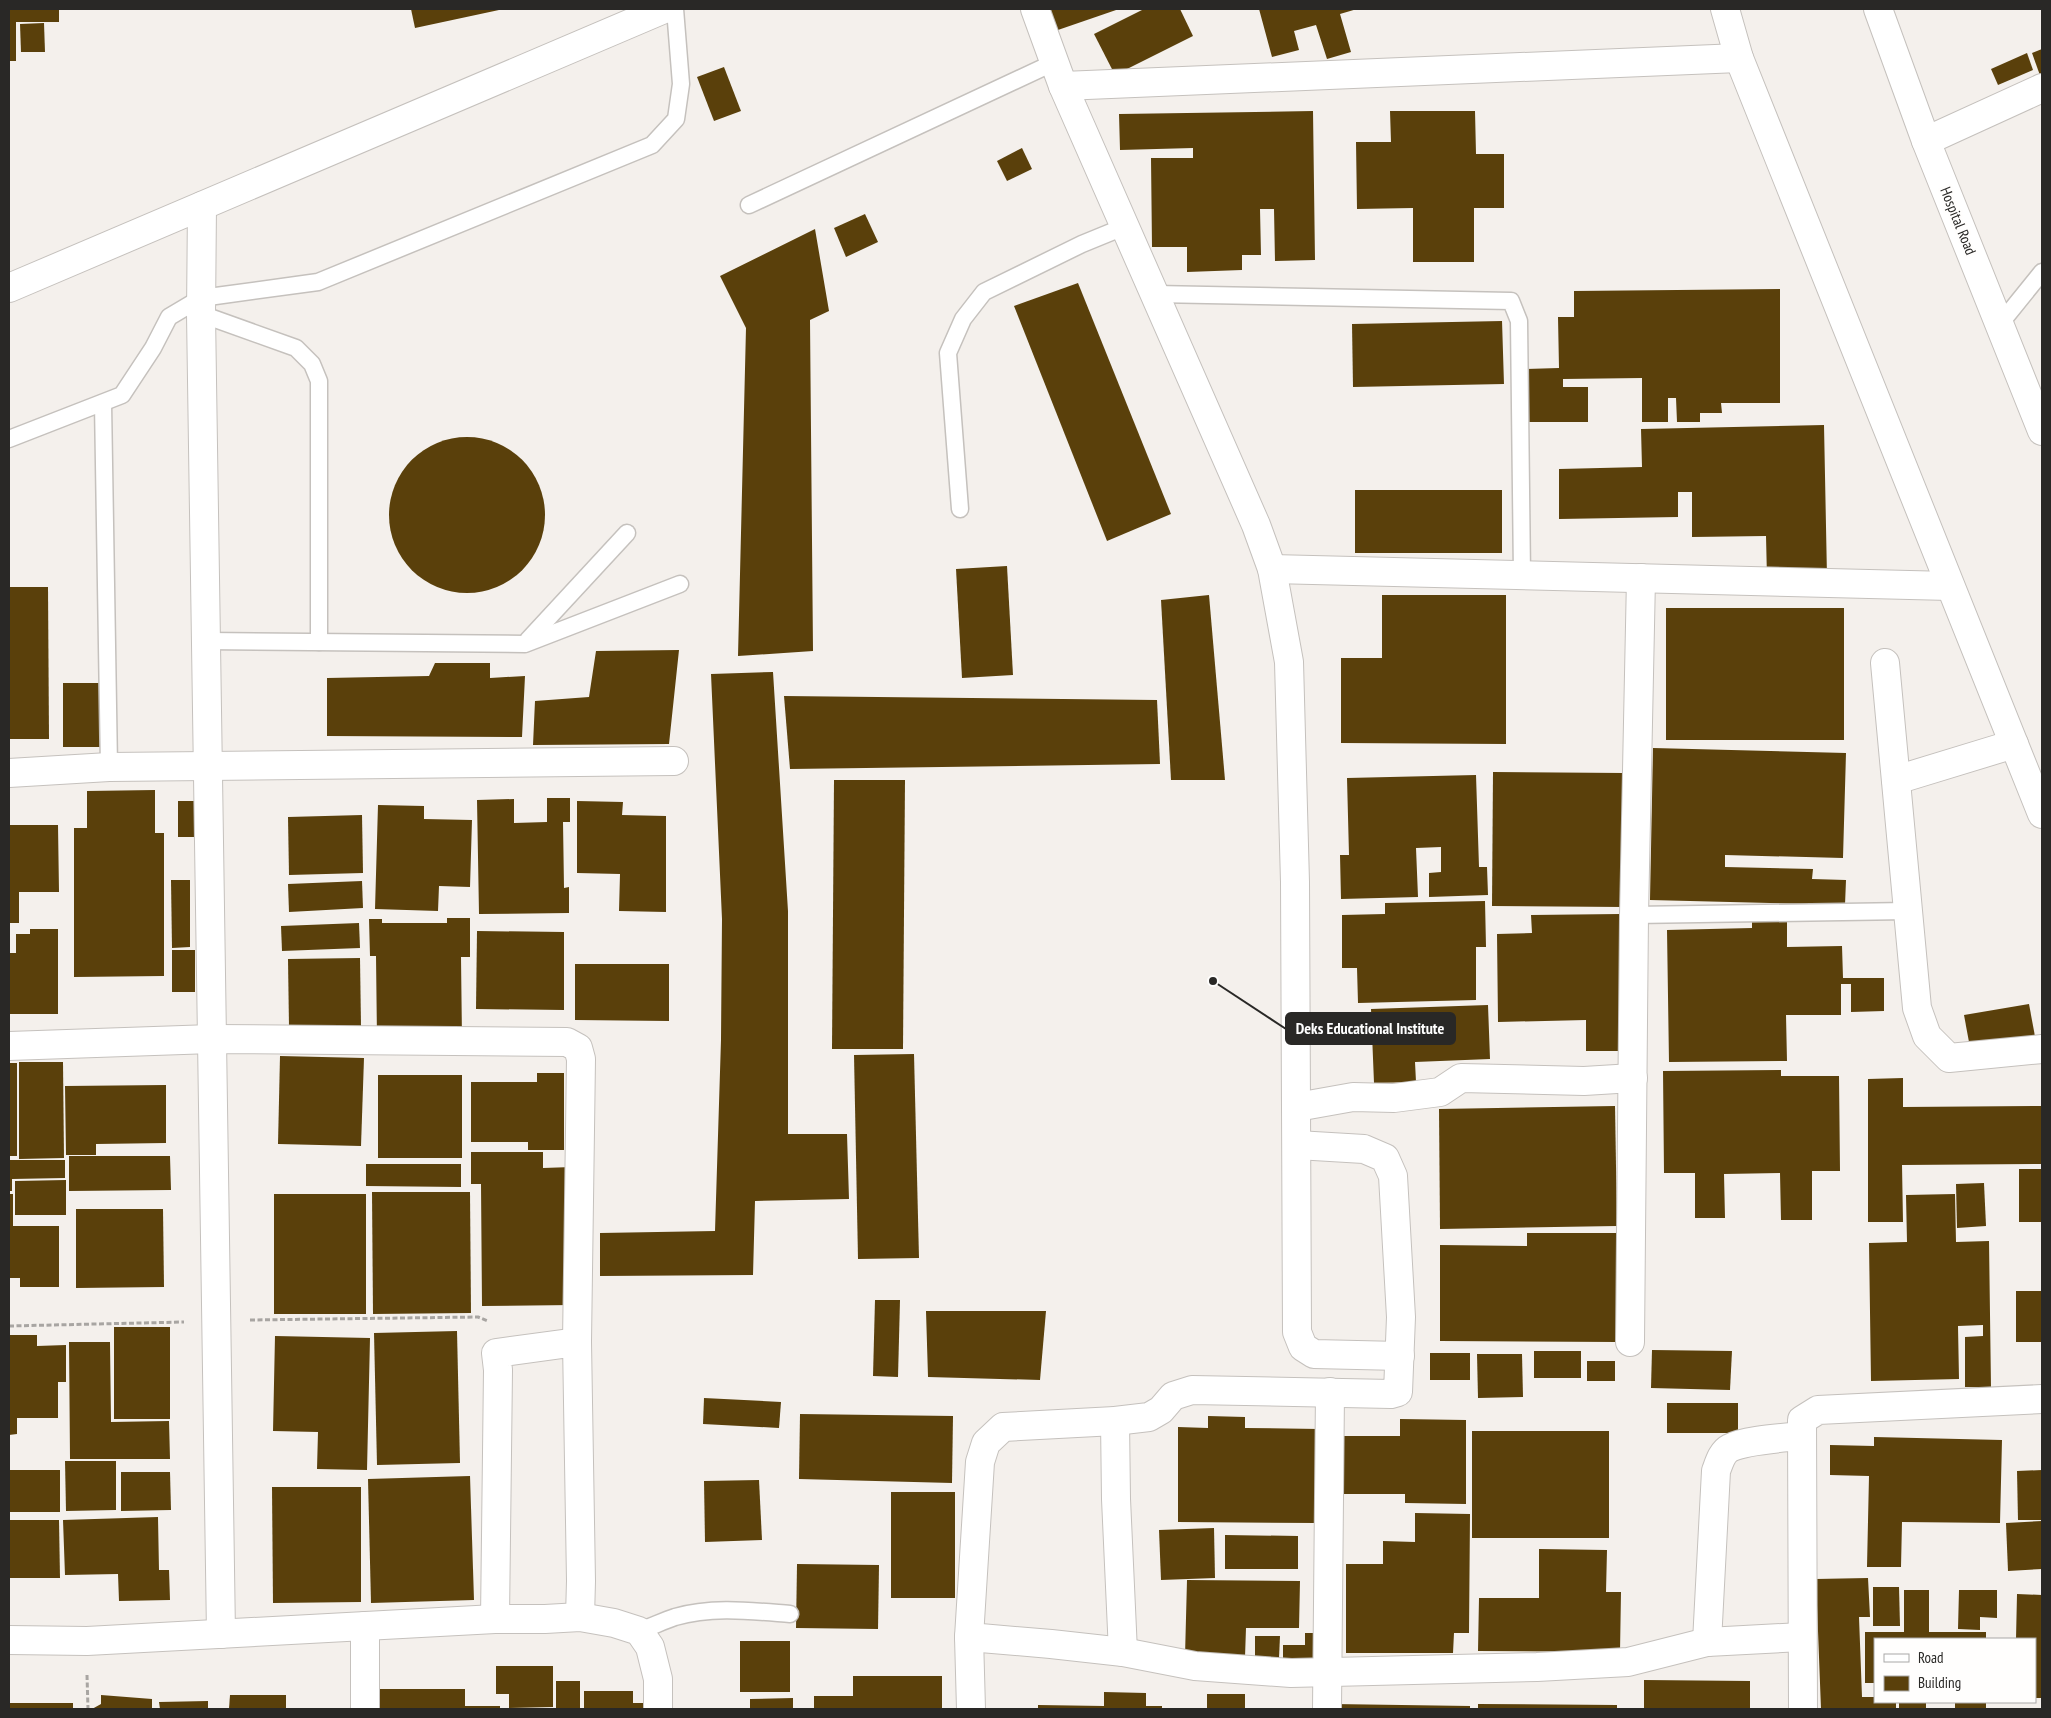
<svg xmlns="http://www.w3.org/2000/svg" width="2051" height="1718" viewBox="0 0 2051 1718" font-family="'PT Sans Narrow',sans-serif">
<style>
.building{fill:#5a400b}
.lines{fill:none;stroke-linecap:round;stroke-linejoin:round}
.lane-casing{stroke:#c5c1bd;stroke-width:19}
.street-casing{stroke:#c5c1bd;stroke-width:30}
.secondary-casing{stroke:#c5c1bd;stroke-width:30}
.path{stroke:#a8a5a2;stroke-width:3;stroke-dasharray:5 2.5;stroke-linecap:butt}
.lane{stroke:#fff;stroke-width:16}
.street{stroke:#fff;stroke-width:28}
.secondary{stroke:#fff;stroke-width:28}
.labels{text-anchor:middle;stroke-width:5;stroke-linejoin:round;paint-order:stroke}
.street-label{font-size:15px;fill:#292826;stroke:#fffefd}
.leader{fill:none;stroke:#292826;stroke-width:2}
.callout-dot{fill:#292826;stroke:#fffefd;stroke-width:2}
.callout{fill:#292826;stroke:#292826;stroke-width:2}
.callout-label{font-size:16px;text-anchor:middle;font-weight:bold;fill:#fff}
</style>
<rect width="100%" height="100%" fill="#f4f0ec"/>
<!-- building -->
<g class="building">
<path d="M9,9H59V22H16V61H9Z"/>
<path d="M411,9H499V10L415,28Z"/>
<path d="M1047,9H1119L1055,31Z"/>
<path d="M1144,9H1180L1193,36L1115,75L1094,34Z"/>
<path d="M1259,9H1357L1340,14L1351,52L1327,59L1316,25L1294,31L1299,50L1272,57Z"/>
<path d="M44,23L45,52H21L20,24Z"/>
<path d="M2042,49V81L2032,53Z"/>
<path d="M2027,53L2033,70L1998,85L1991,69Z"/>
<path d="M724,67L741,111L714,121L697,77Z"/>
<path d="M1313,111L1315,260L1275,261L1274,209H1260L1261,255H1242V270L1187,272V247H1152L1151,158H1193V148L1120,150L1119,114Z"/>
<path d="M1390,111H1475L1476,154H1504V208H1474V262H1413V208L1357,209L1356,142H1391Z"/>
<path d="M1022,148L1032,169L1007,181L997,161Z"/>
<path d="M865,214L878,242L846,257L834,228Z"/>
<path d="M815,229L829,311L810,320L813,651L738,656L746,328L720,276Z"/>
<path d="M1078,283L1171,514L1107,541L1014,306Z"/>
<path d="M1780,289V403H1721L1722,413H1700V422H1677L1676,398H1668V422H1642V378L1563,379V387H1588V422H1527L1526,369L1559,368L1558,317H1574V291Z"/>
<path d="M1502,321L1504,384L1353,387L1352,324Z"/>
<path d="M1824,425L1827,577L1767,578L1766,536L1692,537V492H1678V517L1559,519V469L1642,467L1641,429Z"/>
<circle cx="467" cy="515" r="78"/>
<rect x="1355" y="490" width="147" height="63"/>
<path d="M1007,566L1013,675L962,678L956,569Z"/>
<path d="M9,587H48L49,739H9Z"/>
<path d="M1209,595L1225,780H1171L1161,600Z"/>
<path d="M1382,595H1506V744L1341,743V658H1382Z"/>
<rect x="1666" y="608" width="178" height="132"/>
<path d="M679,650L669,744L533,745L535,701L589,697L596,651Z"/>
<path d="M435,663H490V678L525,676L522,737L327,736V678L429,676Z"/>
<path d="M773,672L788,911V1134H847L849,1199L755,1201L753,1275L600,1276V1233L715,1231L721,1040L722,919L711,674Z"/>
<rect x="63" y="683" width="40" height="64"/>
<path d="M784,696L1157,700L1160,764L790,769Z"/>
<path d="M1653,748L1846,753L1843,858L1725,855V867L1813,869L1812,879L1846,880L1845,905L1650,900Z"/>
<path d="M1493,772L1624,773L1623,907L1492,906Z"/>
<path d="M1476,775L1479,867H1487L1488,895L1429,897V873L1441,872V847L1416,848L1418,897L1341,899L1340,855H1349L1347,778Z"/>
<path d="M834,780H905L903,1049H832Z"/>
<path d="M155,790V833H164V976L74,977V828H87V791Z"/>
<path d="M547,798H570V822H563L564,888L569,887V913L479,914L477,800L514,799V823L547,822Z"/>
<rect x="178" y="801" width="18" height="36"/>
<path d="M577,801L623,802L622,815L666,816V912L619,911L620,874L577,873Z"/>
<path d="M378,805L424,806V819L472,820L470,887L439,886L438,911L375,909Z"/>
<path d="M362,815L363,873L289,875L288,817Z"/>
<path d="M9,825H58L59,892H19V923H9Z"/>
<path d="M171,880H190V947L172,948Z"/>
<path d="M362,881L363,908L289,912L288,884Z"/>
<path d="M1485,901L1486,947H1476V1000L1358,1003L1357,968H1342V915L1385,914V903Z"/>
<path d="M1620,914L1622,1051H1586V1020L1498,1022L1497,934L1532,933L1531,915Z"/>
<path d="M447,918H470V957H461L462,1039H377L376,956H370L369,919H382V923H447Z"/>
<path d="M1752,922H1787V947L1842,946L1843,978H1884V1011L1851,1012V984H1841V1015H1786L1787,1061L1669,1062L1667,930L1752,928Z"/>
<path d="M359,923L360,948L282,951L281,926Z"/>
<path d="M30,929H58V1014H9V953H16V934H30Z"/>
<path d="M477,931L564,932V1010L476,1009Z"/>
<rect x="172" y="950" width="23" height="42"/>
<path d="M360,958L361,1026L289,1027L288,959Z"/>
<path d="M575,964H669V1021L575,1020Z"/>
<path d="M2029,1004L2036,1042L1971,1053L1964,1015Z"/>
<path d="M1488,1005L1490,1059L1415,1062L1416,1082L1374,1083L1371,1009Z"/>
<path d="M914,1054L919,1258L858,1259L854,1055Z"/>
<path d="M280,1056L364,1058L361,1146L278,1144Z"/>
<path d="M19,1062H63L64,1158L19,1159Z"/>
<rect x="9" y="1063" width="8" height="93"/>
<path d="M1781,1070V1076H1839L1840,1171H1812V1220H1781L1780,1173L1724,1174L1725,1218H1695V1173H1664L1663,1071Z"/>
<path d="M537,1073H564V1150H528V1142H471V1082H537Z"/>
<rect x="378" y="1075" width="84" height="83"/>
<path d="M1903,1078V1107L2042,1106V1164L1902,1165L1903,1222H1868V1079Z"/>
<path d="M166,1085V1143L96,1144V1155H66L65,1086Z"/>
<path d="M1615,1106L1617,1226L1440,1229L1439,1109Z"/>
<path d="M471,1152H543V1168L572,1167L573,1305L482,1306L481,1184H471Z"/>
<path d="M69,1156H170L171,1190L69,1191Z"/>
<path d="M9,1160H65V1178L12,1179V1191H9Z"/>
<path d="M366,1164H461V1187L366,1186Z"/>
<rect x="2019" y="1169" width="23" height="53"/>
<path d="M66,1180V1215H15V1181Z"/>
<path d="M1984,1183L1986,1226L1957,1228L1956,1184Z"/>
<path d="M372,1192H470L471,1313L373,1314Z"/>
<path d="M9,1194H13V1226H59V1287H20V1278H9Z"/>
<rect x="274" y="1194" width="92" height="120"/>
<path d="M1955,1194L1956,1242L1989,1241L1991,1387H1965V1337L1983,1336V1325L1958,1326L1959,1379L1871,1381L1869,1243L1907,1242L1906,1195Z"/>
<path d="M76,1209H163L164,1287L76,1288Z"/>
<path d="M1527,1233H1619L1618,1342L1440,1341V1245L1527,1246Z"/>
<rect x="2016" y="1291" width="26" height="51"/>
<path d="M875,1300H900L898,1377L873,1376Z"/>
<path d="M926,1311H1046L1040,1380L928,1377Z"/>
<rect x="114" y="1327" width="56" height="92"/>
<path d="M457,1331L460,1463L377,1465L374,1333Z"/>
<path d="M9,1335H37V1346L66,1345V1382H58V1418H17V1434L9,1435Z"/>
<path d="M275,1336L370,1338L367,1470L317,1469L318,1432L273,1431Z"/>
<path d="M69,1342H110L111,1422L169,1421L170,1459H70Z"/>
<path d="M1652,1350L1732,1351L1730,1390L1651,1388Z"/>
<rect x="1534" y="1351" width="47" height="27"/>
<rect x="1430" y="1353" width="40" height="27"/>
<path d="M1477,1354H1522L1523,1397L1478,1398Z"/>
<rect x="1587" y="1361" width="28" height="20"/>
<path d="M704,1398L781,1402L779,1428L703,1424Z"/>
<rect x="1667" y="1403" width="71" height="30"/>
<path d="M800,1414L953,1416L952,1483L799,1479Z"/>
<path d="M1208,1416L1245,1417V1428L1319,1429L1317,1523L1178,1522V1427L1208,1428Z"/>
<path d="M1400,1419L1466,1420V1504L1405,1503V1494H1339V1436H1400Z"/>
<rect x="1472" y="1431" width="137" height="107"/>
<path d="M1874,1437L2002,1440L2000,1523L1902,1522L1901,1567H1867L1869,1476L1830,1475V1445L1874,1446Z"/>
<path d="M65,1461H116V1510L66,1511Z"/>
<rect x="9" y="1470" width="51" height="42"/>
<path d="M2042,1470V1520H2018L2017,1471Z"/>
<path d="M121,1472H170L171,1510L121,1511Z"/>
<path d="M470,1476L474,1600L371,1603L368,1479Z"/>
<path d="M759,1480L762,1540L705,1542L704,1481Z"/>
<path d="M272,1487H361V1602L273,1603Z"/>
<rect x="891" y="1492" width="64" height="106"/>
<path d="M1415,1513L1470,1514L1469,1633H1454L1453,1653H1346V1564H1383V1541L1415,1542Z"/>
<path d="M158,1517L159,1570H169L170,1600L119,1601L118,1574L65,1575L63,1520Z"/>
<path d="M9,1520H59L60,1578H9Z"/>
<path d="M2042,1521V1569L2008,1571L2006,1523Z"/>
<path d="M1214,1528L1215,1578L1161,1580L1159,1530Z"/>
<path d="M1225,1535L1298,1536V1569H1225Z"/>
<path d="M1539,1549L1607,1550L1606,1592H1621L1620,1652L1478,1651L1479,1598H1539Z"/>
<path d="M797,1564L879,1565L878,1629L796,1628Z"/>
<path d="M1868,1578L1870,1617H1859L1862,1697H1875V1702H1896V1709H1821L1816,1579Z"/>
<path d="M1187,1580L1300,1581L1299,1628H1246L1245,1657L1185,1656Z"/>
<path d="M1873,1587H1899L1900,1626H1873Z"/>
<path d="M1904,1590H1929V1632H1986V1639H1875V1683H1865V1632H1904Z"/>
<path d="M1959,1590H1997V1618L1980,1617V1630L1958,1629Z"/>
<path d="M2017,1594L2042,1595V1698H2035V1639H2016Z"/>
<path d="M1305,1633H1314V1659L1283,1658V1645H1305Z"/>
<path d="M1255,1636H1280L1279,1658H1255Z"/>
<rect x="740" y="1641" width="50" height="51"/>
<path d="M496,1666H553V1707L509,1708V1694H496Z"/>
<path d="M853,1676H942V1709H814V1696H853Z"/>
<path d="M1644,1680L1750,1681V1709H1644Z"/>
<rect x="556" y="1681" width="24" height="28"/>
<path d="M376,1689H465V1706H500V1709H376Z"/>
<path d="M584,1691H633V1703H652V1709H584Z"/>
<path d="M1104,1692L1146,1693V1706H1162V1709H1038V1705L1104,1706Z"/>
<rect x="1207" y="1694" width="38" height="15"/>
<path d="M101,1695L152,1699V1709H92L101,1704Z"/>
<path d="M230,1695H286V1709H229Z"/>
<path d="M793,1698V1709H750V1699Z"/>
<path d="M208,1701V1709H160L159,1702Z"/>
<rect x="1899" y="1702" width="27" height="7"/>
<rect x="1955" y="1702" width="31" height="6"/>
<rect x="9" y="1703" width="64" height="6"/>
<path d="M1333,1704L1470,1706V1709H1333Z"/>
<path d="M1478,1704L1617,1705V1709H1478Z"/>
</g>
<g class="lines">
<defs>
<g id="lane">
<path d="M749,205L1055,62"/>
<path d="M1155,294L1511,301L1519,321L1522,575"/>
<path d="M201,314L296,348L312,364L319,381V642"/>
<path d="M2000,324L2042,272"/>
<path d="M103,403L109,767"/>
<path d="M9,439L122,395L153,348L169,317L201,298L318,282L652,145L676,119L681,84L675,9"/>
<path d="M960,509L948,353L963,319L984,292L1082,244L1126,226"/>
<path d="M528,640L627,533"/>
<path d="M206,641L525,644L680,584"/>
<path d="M1634,915L1908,911"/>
<path d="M639,1631C651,1627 663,1621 675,1617C712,1606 752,1611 790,1614"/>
</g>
<g id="street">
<path d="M1035,9L1063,86L1256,525L1272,569L1289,662L1295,882L1297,1332L1303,1347L1314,1354L1400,1356"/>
<path d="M1725,9L1739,58L2042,814"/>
<path d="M1063,86L1739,58"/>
<path d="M1926,141L2042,88"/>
<path d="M202,206L201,314L221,1634"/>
<path d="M9,288L664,9"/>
<path d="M1272,569L1950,586"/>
<path d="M1885,663L1917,1008L1927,1036L1949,1058L2042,1049"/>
<path d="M9,773L109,767L674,761"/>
<path d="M1896,780L2014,744"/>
<path d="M9,1046L212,1039L567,1042L578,1048L581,1059L577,1342"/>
<path d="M1297,1107L1353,1097L1394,1098L1440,1092L1461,1078L1584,1081L1633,1078"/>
<path d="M1630,1342L1634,915L1641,578"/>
<path d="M1115,1421L1116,1499L1123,1652"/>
<path d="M495,1619L498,1370L496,1353L577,1342L581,1581L580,1617"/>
<path d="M365,1626V1709"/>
<path d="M969,1637L1051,1644L1123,1652L1195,1666L1291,1673L1537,1667L1628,1662L1707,1642L1801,1637"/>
<path d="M9,1640L87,1641L495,1619H545L580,1617L614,1623L639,1631L650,1647L658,1679V1709"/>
<path d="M1707,1642L1716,1471C1719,1463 1722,1452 1730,1448C1745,1440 1783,1438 1801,1436"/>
<path d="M971,1709L969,1637L980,1462L986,1443L1003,1427L1115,1421L1149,1417L1161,1410L1173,1396L1192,1390L1391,1394L1398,1392L1401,1317L1393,1176L1385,1158L1364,1149L1297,1145"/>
<path d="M1327,1709L1330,1392"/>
<path d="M1803,1709L1802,1420L1818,1410L2042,1399"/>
</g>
<path id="secondary" d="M1878,9L1926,141L2042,431"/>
</defs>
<!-- lane casing -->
<use href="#lane" class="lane-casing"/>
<!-- street casing -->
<use href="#street" class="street-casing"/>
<!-- secondary casing -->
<use href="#secondary" class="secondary-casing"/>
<!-- path -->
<g class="path">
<path d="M250,1320L478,1317L488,1321"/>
<path d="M9,1326L184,1322"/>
<path d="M87,1675L88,1709"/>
</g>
<!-- lane -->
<use href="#lane" class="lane"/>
<!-- street -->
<use href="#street" class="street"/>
<!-- secondary -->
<use href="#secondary" class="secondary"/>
</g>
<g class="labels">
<!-- street labels -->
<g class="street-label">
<text transform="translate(1958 221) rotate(68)" y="5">Hospital Road</text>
</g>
</g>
<!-- callouts -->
<path class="leader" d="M1213 981L1286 1029"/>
<circle class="callout-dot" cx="1213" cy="981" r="5"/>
<rect class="callout" x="1286" y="1013" width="169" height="31" rx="5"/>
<g class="callout-label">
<text x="1370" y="1034">Deks Educational Institute</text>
</g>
<!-- border -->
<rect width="2051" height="1718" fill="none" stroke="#292826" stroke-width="20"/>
<!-- legend -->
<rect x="1874" y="1638" width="162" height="65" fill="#fffefd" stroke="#a9a8a7"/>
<rect x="1884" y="1654" width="25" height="8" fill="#ffffff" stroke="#a9a8a7"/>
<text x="1918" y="1663" font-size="15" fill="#292826">Road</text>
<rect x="1884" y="1676" width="25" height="15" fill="#5a400b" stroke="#a9a8a7"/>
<text x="1918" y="1688" font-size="15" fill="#292826">Building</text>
</svg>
